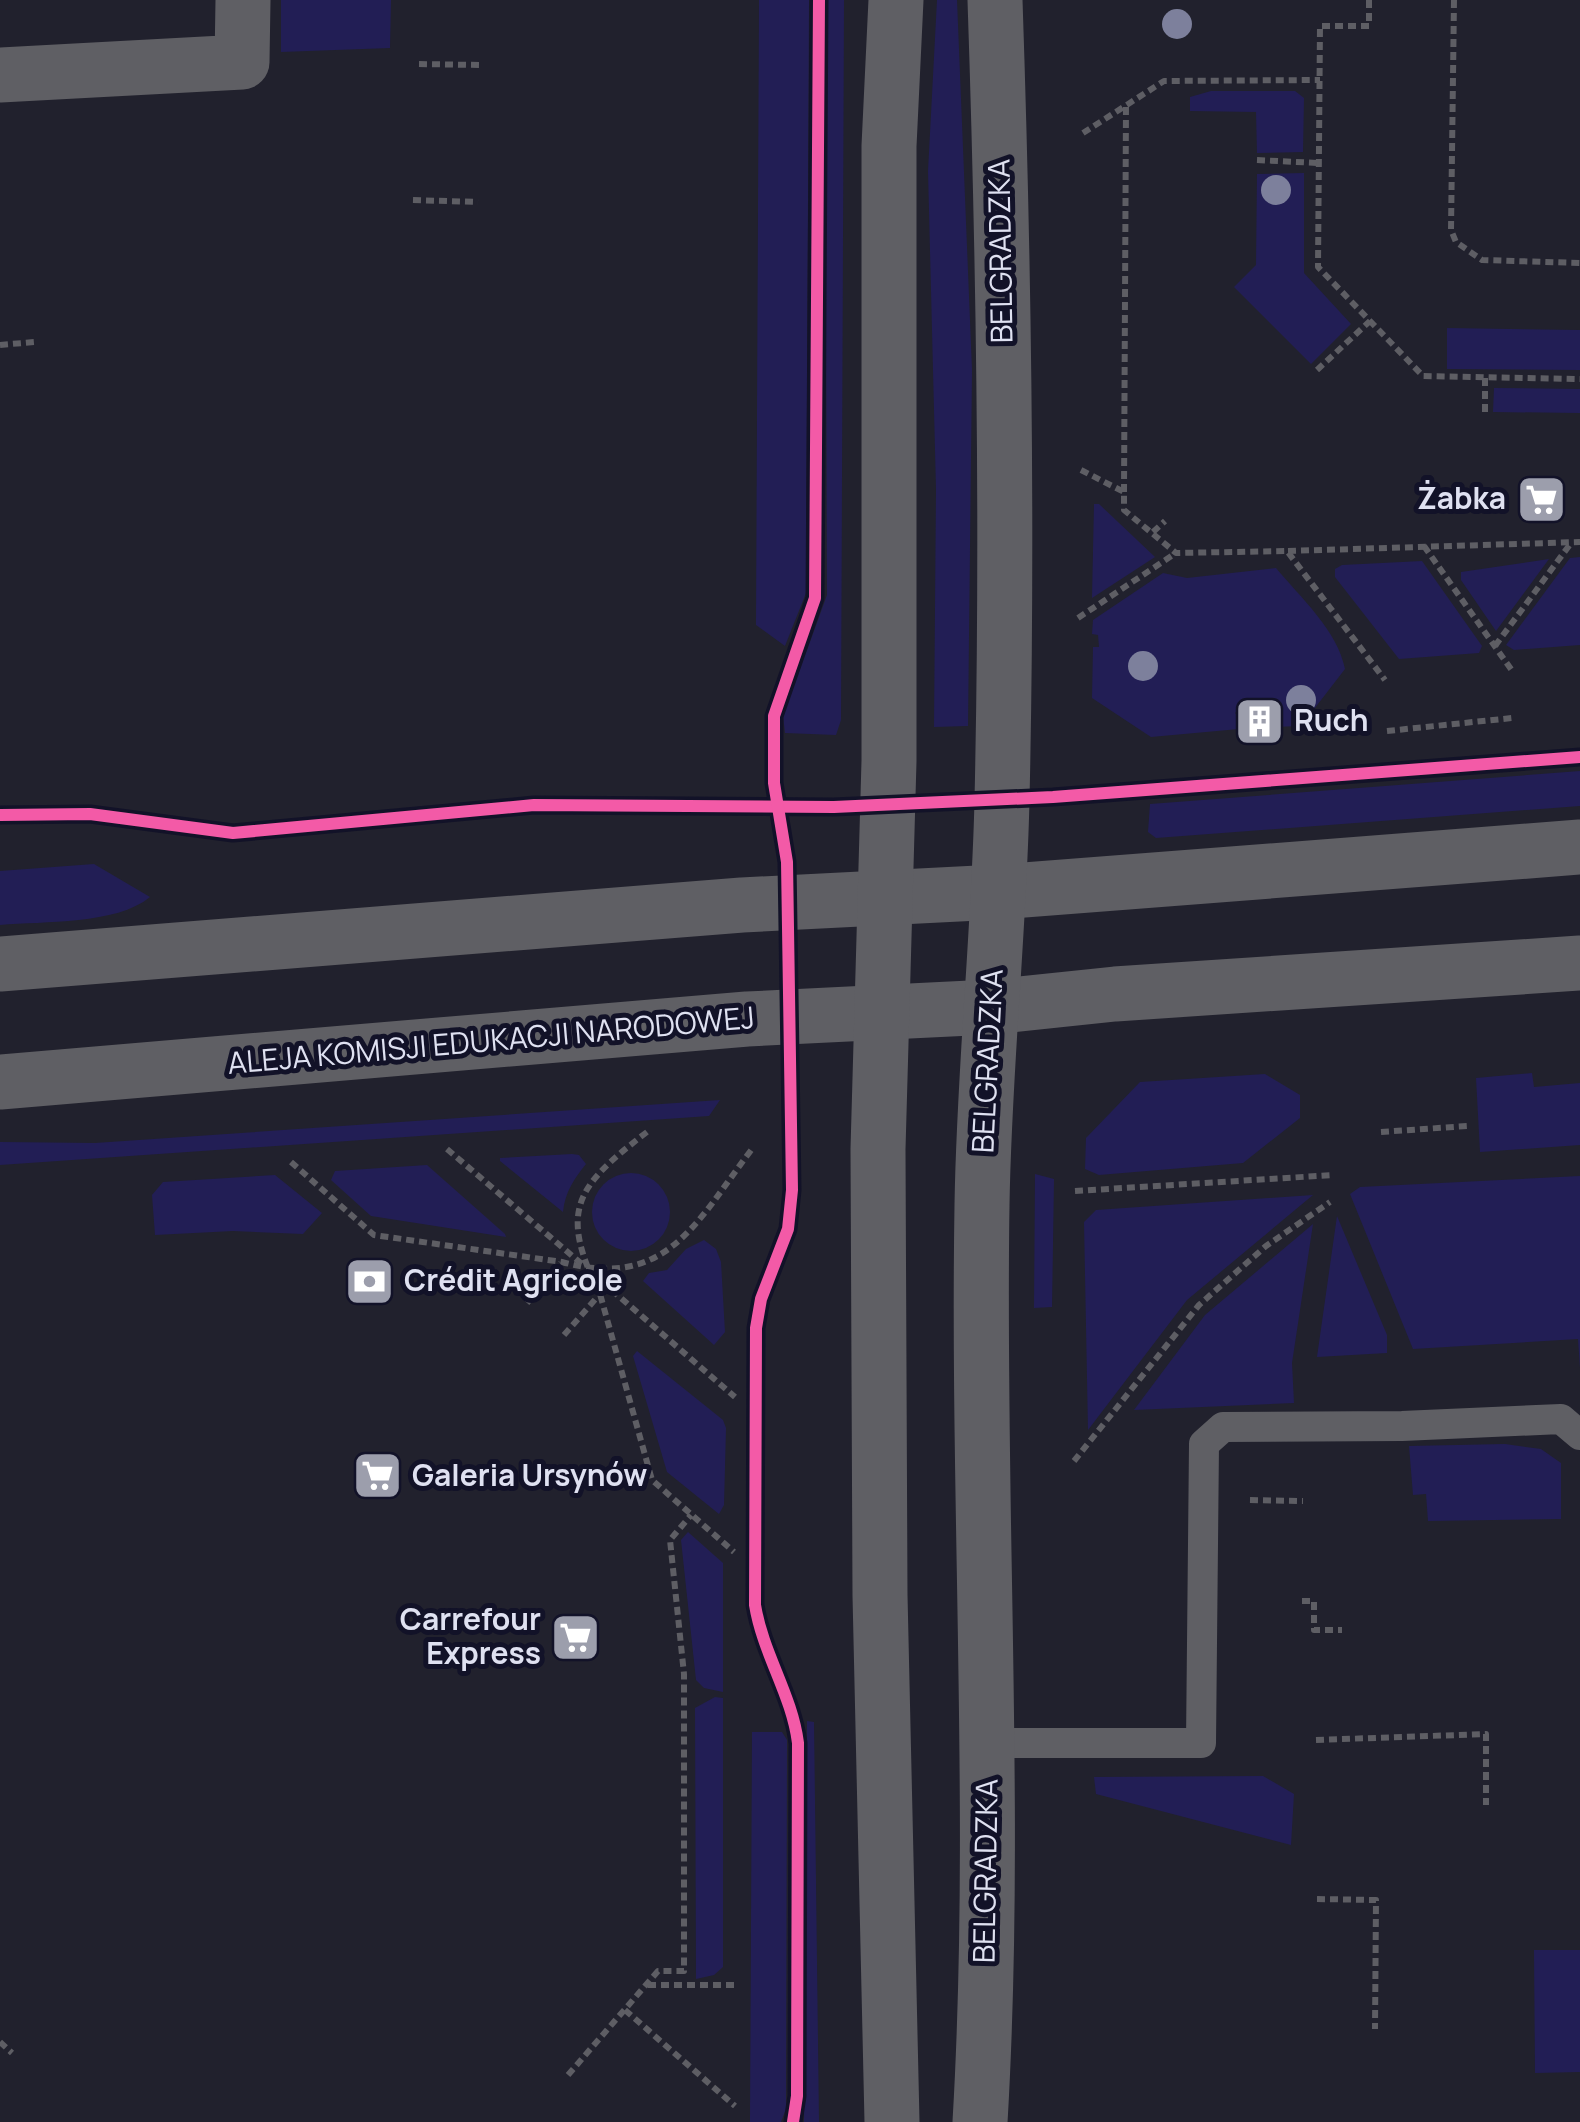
<svg xmlns="http://www.w3.org/2000/svg" width="1580" height="2122" viewBox="0 0 1580 2122" font-family="Manrope,sans-serif">
<style>
.green{fill:#221e55}
.lines{fill:none;stroke-linecap:round;stroke-linejoin:round}
.path{stroke:#5e5e64;stroke-width:6;stroke-dasharray:8 5;stroke-linecap:butt}
.service{stroke:#5f5f64;stroke-width:30}
.minor{stroke:#5f5f64;stroke-width:55}
.tertiary{stroke:#5f5f64;stroke-width:55}
.cycleway-casing{stroke:#121228;stroke-width:19}
.cycleway{stroke:#f35aa7;stroke-width:12}
.tree{fill:#7d809c}
.labels{text-anchor:middle;stroke-width:10;stroke-linejoin:round;paint-order:stroke}
.street-label{font-size:30px;fill:#dfe1f1;stroke:#121228}
.poi-label{font-size:30px;font-weight:bold;fill:#dfe1f1;stroke:#121228;text-anchor:start}
</style>
<rect width="100%" height="100%" fill="#21212d"/>
<!-- green -->
<g class="green">
<path d="M281,0H391L390,48L281,52Z"/>
<path d="M759,0H809L806,593L785,646L756,625Z"/>
<path d="M825,0H844L841,720L836,735L785,733L783,716L827,595Z"/>
<path d="M937,0H957L972,370L968,726L934,727L936,489L928,171Z"/>
<path d="M1211,91H1295L1304,98L1303,152L1257,153L1256,112L1190,111V97Z"/>
<path d="M1304,173V273L1351,324L1311,364L1234,287L1256,265L1257,174Z"/>
<path d="M1447,328L1580,330V370L1447,369Z"/>
<path d="M1494,388L1580,389V413L1493,412Z"/>
<path d="M1094,504H1099L1155,557L1092,598Z"/>
<path d="M1580,557V645L1514,650L1506,645L1570,558Z"/>
<path d="M1549,559L1496,631L1461,580V572Z"/>
<path d="M1422,561L1482,646L1479,653L1399,659L1335,577V569L1342,565Z"/>
<path d="M1276,568C1300,597 1338,631 1345,669L1301,726L1272,727L1281,715L1270,702L1244,704L1235,713L1250,728L1151,737L1092,698L1093,647H1099L1098,635L1092,634L1093,620L1163,573L1187,578Z"/>
<path d="M1580,771V806L1156,838L1148,832L1150,804Z"/>
<path d="M94,864L150,897C116,925 44,921 0,925V871Z"/>
<path d="M1532,1073L1534,1087L1580,1083V1145L1480,1152L1476,1078Z"/>
<path d="M1265,1074L1300,1095V1118L1243,1163L1099,1175L1085,1169L1086,1138L1140,1082Z"/>
<path d="M720,1100L709,1116L0,1165V1142L95,1143Z"/>
<path d="M572,1154L579,1155L586,1164C574,1179 565,1192 563,1212L500,1161V1158Z"/>
<path d="M427,1165L505,1234L506,1237L371,1216L331,1180L335,1171Z"/>
<circle cx="631" cy="1212" r="39"/>
<path d="M1035,1174L1054,1179L1052,1307L1034,1308Z"/>
<path d="M275,1175L322,1213L303,1234L233,1231L155,1235L152,1195L163,1182Z"/>
<path d="M1580,1176V1368L1578,1339L1413,1349L1350,1194L1360,1187Z"/>
<path d="M1313,1195L1187,1300L1088,1430L1084,1222L1096,1210Z"/>
<path d="M1337,1216L1387,1335V1353L1317,1357Z"/>
<path d="M1313,1224L1292,1363L1294,1403L1134,1410L1205,1315Z"/>
<path d="M704,1240L716,1249L721,1262L725,1332L714,1345L643,1281L649,1273L667,1270L686,1249Z"/>
<path d="M637,1351L723,1420L726,1428L724,1505L719,1514L667,1472L633,1356Z"/>
<path d="M1505,1444L1541,1449L1561,1463V1519L1428,1521L1426,1494L1413,1495L1409,1446Z"/>
<path d="M688,1532L723,1563V1692L704,1688L696,1680L681,1540Z"/>
<path d="M715,1697L723,1698V1967L714,1975L696,1979L695,1708Z"/>
<path d="M807,1721L814,1722L819,2122H804Z"/>
<path d="M752,1732H782L787,1740L786,2109L781,2122H750Z"/>
<path d="M1263,1776L1294,1794L1291,1845L1096,1794L1094,1777Z"/>
<path d="M1534,1950H1580V2072L1535,2073Z"/>
</g>
<g class="lines">
<!-- path -->
<g class="path">
<path d="M1369,0V26H1320L1318,267L1423,376L1580,379"/>
<path d="M1454,0L1451,230L1456,242L1482,260L1580,263"/>
<path d="M419,64L479,65"/>
<path d="M1083,133L1164,81L1320,80"/>
<path d="M1257,160L1319,163"/>
<path d="M413,200L478,202"/>
<path d="M0,345L34,342"/>
<path d="M1317,370L1370,321"/>
<path d="M1485,412V377"/>
<path d="M1081,470L1124,492V510L1176,553L1287,551L1385,680"/>
<path d="M1124,492L1126,106"/>
<path d="M1153,532L1165,521"/>
<path d="M1424,546L1513,672"/>
<path d="M1288,551L1580,542"/>
<path d="M1078,618L1176,553"/>
<path d="M1495,646L1571,543"/>
<path d="M1387,731L1512,718"/>
<path d="M647,1132C578,1185 557,1209 600,1294L652,1480L734,1552"/>
<path d="M1381,1132L1467,1126"/>
<path d="M447,1149L583,1265"/>
<path d="M291,1162L374,1235L562,1262C667,1291 697,1221 752,1149"/>
<path d="M1075,1191L1334,1175"/>
<path d="M592,1273L735,1397"/>
<path d="M527,1303L561,1263"/>
<path d="M564,1335L599,1295"/>
<path d="M1074,1461L1199,1305L1266,1246L1330,1202"/>
<path d="M1250,1500L1303,1501"/>
<path d="M1302,1601H1314V1630H1342"/>
<path d="M1316,1740L1486,1734V1805"/>
<path d="M1317,1899L1376,1900L1375,2029"/>
<path d="M648,1985H737"/>
<path d="M625,2010L735,2106"/>
<path d="M0,2042L12,2053"/>
<path d="M568,2075L658,1971H684V1674L670,1540L691,1515"/>
</g>
<!-- service -->
<path class="service" d="M988,1743H1201L1204,1444L1223,1427L1402,1426L1561,1419L1580,1435"/>
<!-- minor -->
<path class="minor" d="M0,75L242,62L243,0"/>
<!-- tertiary -->
<g class="tertiary">
<path d="M0,964L742,905L998,892L1580,847"/>
<path d="M0,1082L747,1019L991,1007L1115,994L1580,963"/>
<path d="M892,2122L880,1595L878,1149L889,761V146L896,0"/>
<path d="M980,2122C998,1817 977,1510 982,1205C984,1070 999,935 1002,800C1008,534 1004,266 995,0"/>
</g>
<defs>
<g id="cycleway">
<path d="M0,815L90,814L233,833L534,805L834,807L1053,797L1580,757"/>
<path d="M793,2122L797,2096L798,1743C792,1695 763,1654 755,1605L756,1328L761,1299L788,1229L792,1190L787,862L774,783V716L815,598L819,0"/>
</g>
</defs>
<!-- cycleway casing -->
<use href="#cycleway" class="cycleway-casing"/>
<!-- cycleway -->
<use href="#cycleway" class="cycleway"/>
</g>
<!-- trees -->
<g class="tree">
<circle cx="1177" cy="24" r="15"/>
<circle cx="1276" cy="190" r="15"/>
<circle cx="1143" cy="666" r="15"/>
<circle cx="1301" cy="700" r="15"/>
</g>
<!-- icons -->
<defs>
<symbol id="supermarket-square" viewBox="-11 -11 22 22"><rect x="-9" y="-9" width="18" height="18" rx="4" fill="#9c9eac" stroke="#121228"/><path d="M-6-5.5h2.5l.6 2H6L4.5 2H-2.5L-4.4-4H-6ZM-1.5 3.2a1.3 1.3 0 1 0 .1 0ZM3 3.2a1.3 1.3 0 1 0 .1 0Z" fill="#fff"/></symbol>
<symbol id="building-square" viewBox="-11 -11 22 22"><rect x="-9" y="-9" width="18" height="18" rx="4" fill="#9c9eac" stroke="#121228"/><path d="M-4-6H4V6H1V3H-1V6H-4ZM-2.5-4.3h1.7v1.8h-1.7ZM.8-4.3h1.7v1.8H.8ZM-2.5-1h1.7V.8h-1.7ZM.8-1h1.7V.8H.8Z" fill="#fff"/></symbol>
<symbol id="bank-square" viewBox="-11 -11 22 22"><rect x="-9" y="-9" width="18" height="18" rx="4" fill="#9c9eac" stroke="#121228"/><path d="M-6-4H6V4H-6ZM0-2.3a2.3 2.3 0 1 0 0 4.6a2.3 2.3 0 1 0 0-4.6Z" fill="#fff"/></symbol>
</defs>
<g fill-rule="evenodd">
<use href="#supermarket-square" x="1514" y="472" width="55" height="55"/>
<use href="#building-square" x="1232" y="694" width="55" height="55"/>
<use href="#bank-square" x="342" y="1254" width="55" height="55"/>
<use href="#supermarket-square" x="350" y="1448" width="55" height="55"/>
<use href="#supermarket-square" x="548" y="1610" width="55" height="55"/>
</g>
<g class="labels">
<!-- street labels -->
<g class="street-label">
<text transform="translate(1001 251) rotate(-91)" y="10">BELGRADZKA</text>
<text transform="translate(491 1041) rotate(-5)" y="10">ALEJA KOMISJI EDUKACJI NARODOWEJ</text>
<text transform="translate(988 1061) rotate(-87)" y="10">BELGRADZKA</text>
<text transform="translate(986 1871) rotate(-89)" y="10">BELGRADZKA</text>
</g>
<!-- poi labels -->
<g class="poi-label">
<text x="1506" y="509" text-anchor="end">Żabka</text>
<text x="1294" y="731">Ruch</text>
<text x="404" y="1291">Crédit Agricole</text>
<text x="412" y="1486">Galeria Ursynów</text>
<text x="541" y="1630" text-anchor="end">Carrefour<tspan x="541" dy="34">Express</tspan></text>
</g>
</g>
</svg>
